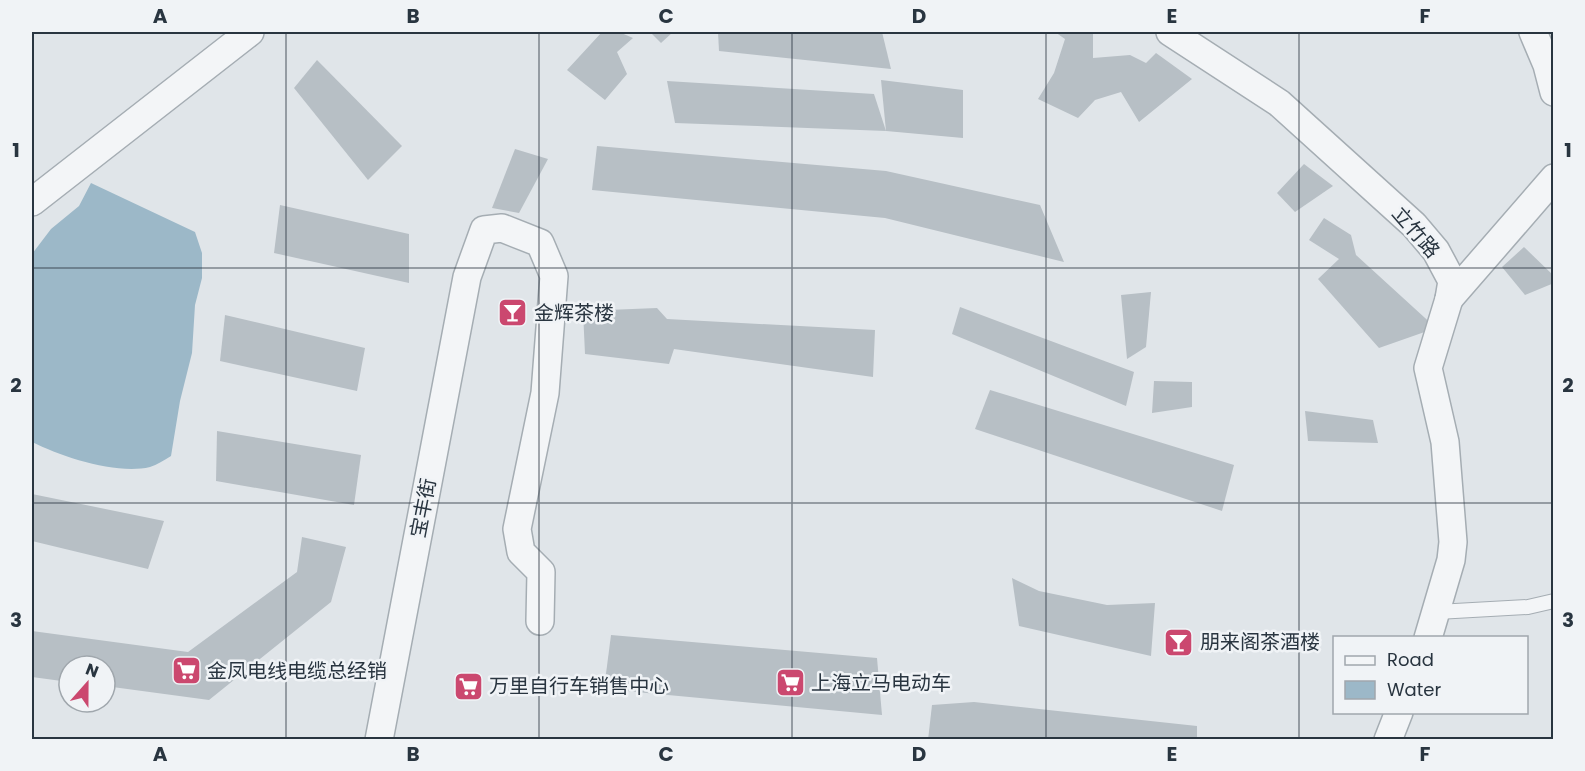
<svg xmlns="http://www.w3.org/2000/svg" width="1585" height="771" viewBox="0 0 1585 771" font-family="Poppins,'Noto Sans SC',sans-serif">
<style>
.water{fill:#9cb8c8}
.building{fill:#b7bfc5}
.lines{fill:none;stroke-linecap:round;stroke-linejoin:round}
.lane-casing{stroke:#a5adb3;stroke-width:16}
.street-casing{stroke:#a5adb3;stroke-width:30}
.lane{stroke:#f3f5f7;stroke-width:14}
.street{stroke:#f3f5f7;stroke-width:27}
.grid{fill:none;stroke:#293540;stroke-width:1.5;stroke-opacity:0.55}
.labels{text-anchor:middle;stroke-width:5;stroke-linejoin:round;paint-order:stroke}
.street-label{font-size:20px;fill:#293540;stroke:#f0f3f6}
.poi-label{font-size:20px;fill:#293540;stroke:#f0f3f6;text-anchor:start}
.neatline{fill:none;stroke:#293540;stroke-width:2}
.grid-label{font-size:20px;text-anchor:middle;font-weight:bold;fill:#293540}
</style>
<rect width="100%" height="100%" fill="#e0e5e9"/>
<!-- water -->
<path class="water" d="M91,183L195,232L202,253V278L195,305L192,353L180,401L171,456C164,460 157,465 150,467C117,475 62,457 32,442V254L51,229L79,206Z"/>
<!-- building -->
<g class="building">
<path d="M602,32H619L633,38L617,52L627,74L605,100L567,70Z"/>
<path d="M650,32H673L661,43Z"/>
<path d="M718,32H882L891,69L719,51Z"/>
<path d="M1055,32H1093V58L1130,55L1146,63L1156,53L1192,79L1139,122L1121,92L1095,100L1078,118L1038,99L1054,73L1065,39Z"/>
<path d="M317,60L402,146L368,180L294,88Z"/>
<path d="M881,80L963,90V138L886,131Z"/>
<path d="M667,81L874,94L886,131L675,123Z"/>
<path d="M597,146L886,171L1040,205L1064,262L885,218L592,190Z"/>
<path d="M515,149L548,159L519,213L492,208Z"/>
<path d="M1304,164L1333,186L1295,212L1277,193Z"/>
<path d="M280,205L409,234V283L274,253Z"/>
<path d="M1324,218L1351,235L1356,255L1436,328L1379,348L1318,279L1339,259L1309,240Z"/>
<path d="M1524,247L1554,276V283L1525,295L1502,267Z"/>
<path d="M1151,292L1146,347L1127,359L1121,295Z"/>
<path d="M960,307L1134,372L1126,406L952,334Z"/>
<path d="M657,308L667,319L875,330L873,377L674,349L669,364L585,354L583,311Z"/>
<path d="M225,315L365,348L357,391L220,361Z"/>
<path d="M1154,381L1192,382V407L1152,413Z"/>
<path d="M990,390L1234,465L1222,511L975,429Z"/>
<path d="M1305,411L1373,420L1378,443L1308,441Z"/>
<path d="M217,431L361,455L354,505L216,481Z"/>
<path d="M32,494L164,521L148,569L32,541Z"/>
<path d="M302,537L346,547L331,602L209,700L105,686V666H69V682L32,677V631L188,652L297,572Z"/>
<path d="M1012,578L1039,591L1107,605L1155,603L1151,656L1019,626Z"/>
<path d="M611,635L877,658L882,715L604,689Z"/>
<path d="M974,702L1197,726V740H928L932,705Z"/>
</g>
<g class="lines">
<defs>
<path id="lane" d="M1437,612L1528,607L1554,601"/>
<g id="street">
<path d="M1170,32L1279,103L1414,225L1436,251L1452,281L1449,299L1428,368L1445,442L1453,542L1451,560L1428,638"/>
<path d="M1533,32L1547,65L1554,92"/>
<path d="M32,202L250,32"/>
<path d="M1449,299L1554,178"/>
<path d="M379,740L467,277L484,230L502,228L540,243L554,276L545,393L517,529L521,552L541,572L540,621"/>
<path d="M1388,740L1399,712"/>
</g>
</defs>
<!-- lane casing -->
<use href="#lane" class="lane-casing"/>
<!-- street casing -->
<use href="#street" class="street-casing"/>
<!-- lane -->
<use href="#lane" class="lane"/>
<!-- street -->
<use href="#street" class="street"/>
</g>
<!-- grid -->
<path class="grid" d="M286,32V740M539,32V740M792,32V740M1046,32V740M1299,32V740M32,268H1554M32,503H1554"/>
<!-- icons -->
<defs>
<symbol id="bar-square" viewBox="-11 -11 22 22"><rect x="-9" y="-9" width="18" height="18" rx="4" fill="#cb486f" stroke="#f0f3f6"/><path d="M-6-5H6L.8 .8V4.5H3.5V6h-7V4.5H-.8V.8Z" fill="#fff"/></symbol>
<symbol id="supermarket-square" viewBox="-11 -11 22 22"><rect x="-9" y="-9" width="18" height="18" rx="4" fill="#cb486f" stroke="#f0f3f6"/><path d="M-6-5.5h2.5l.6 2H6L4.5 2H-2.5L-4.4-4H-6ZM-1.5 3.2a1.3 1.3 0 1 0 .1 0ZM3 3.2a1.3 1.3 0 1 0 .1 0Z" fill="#fff"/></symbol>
</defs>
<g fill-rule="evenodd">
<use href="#bar-square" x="496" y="296" width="33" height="33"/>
<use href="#bar-square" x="1162" y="626" width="33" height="33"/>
<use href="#supermarket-square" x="170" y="654" width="33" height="33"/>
<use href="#supermarket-square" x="774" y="666" width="33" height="33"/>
<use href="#supermarket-square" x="452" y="670" width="33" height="33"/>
</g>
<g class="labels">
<!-- street labels -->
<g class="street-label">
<text transform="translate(1416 232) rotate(49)" y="7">立竹路</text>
<text transform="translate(423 508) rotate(-79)" y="7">宝丰街</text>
</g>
<!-- poi labels -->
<g class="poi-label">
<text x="534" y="320">金辉茶楼</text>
<text x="1200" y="649">朋来阁茶酒楼</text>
<text x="207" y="678">金凤电线电缆总经销</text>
<text x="811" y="690">上海立马电动车</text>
<text x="489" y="693">万里自行车销售中心</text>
</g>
</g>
<!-- border -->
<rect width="1585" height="771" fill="none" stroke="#f0f3f6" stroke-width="66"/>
<!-- legend -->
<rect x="1333" y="636" width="195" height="78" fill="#f0f3f6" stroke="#a0a7ad" stroke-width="1.5"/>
<rect x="1345" y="656" width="30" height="9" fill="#f3f5f7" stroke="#a0a7ad" stroke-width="1.5"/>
<text x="1387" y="666" font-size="18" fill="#293540">Road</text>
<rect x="1345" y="681" width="30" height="18" fill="#9cb8c8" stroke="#a0a7ad" stroke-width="1.5"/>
<text x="1387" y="696" font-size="18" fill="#293540">Water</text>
<!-- north arrow -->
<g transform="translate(87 684) rotate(21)"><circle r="28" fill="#f0f3f6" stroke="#a0a7ad" stroke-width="1.5"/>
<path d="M0-4.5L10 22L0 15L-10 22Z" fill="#cb486f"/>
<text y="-9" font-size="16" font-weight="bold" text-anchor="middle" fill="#293540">N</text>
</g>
<rect x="33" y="33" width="1519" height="705" class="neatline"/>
<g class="grid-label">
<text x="160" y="23">A</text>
<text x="413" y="23">B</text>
<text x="666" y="23">C</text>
<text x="919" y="23">D</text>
<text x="1172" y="23">E</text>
<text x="1425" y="23">F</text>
<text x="16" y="157">1</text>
<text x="1568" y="157">1</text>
<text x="16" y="392">2</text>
<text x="1568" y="392">2</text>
<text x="16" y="627">3</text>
<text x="1568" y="627">3</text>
<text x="160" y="761">A</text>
<text x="413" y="761">B</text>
<text x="666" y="761">C</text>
<text x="919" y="761">D</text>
<text x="1172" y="761">E</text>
<text x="1425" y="761">F</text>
</g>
</svg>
